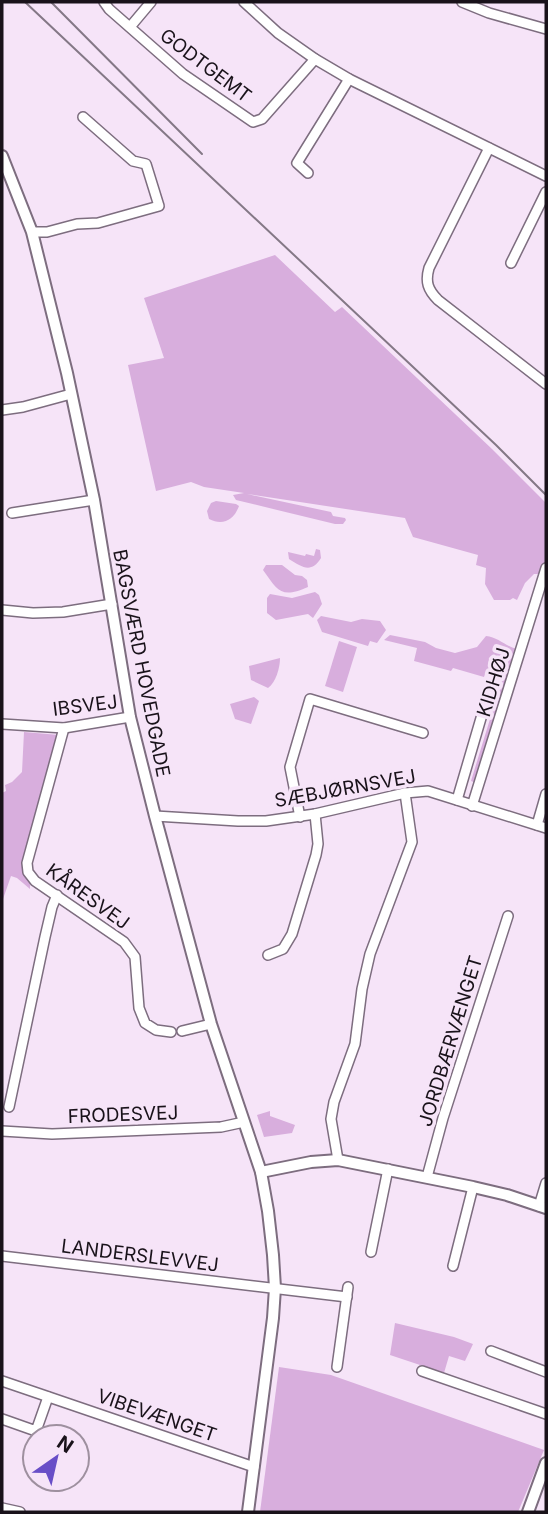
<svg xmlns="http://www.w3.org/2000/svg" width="548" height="1514" viewBox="0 0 548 1514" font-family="Inter,sans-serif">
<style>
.green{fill:#d8aedd}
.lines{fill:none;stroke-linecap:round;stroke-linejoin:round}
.minor-casing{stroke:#7d6d7f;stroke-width:12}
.tertiary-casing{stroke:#7d6d7f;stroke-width:14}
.minor{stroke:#fff;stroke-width:9}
.tertiary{stroke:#fff;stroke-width:10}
.tram{stroke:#847886;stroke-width:2}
.labels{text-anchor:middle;stroke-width:7;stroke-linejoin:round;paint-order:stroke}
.street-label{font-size:19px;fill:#19121a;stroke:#f6e4f8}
</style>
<rect width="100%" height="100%" fill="#f6e4f8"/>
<!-- green -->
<g class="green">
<path d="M275,255L335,312L342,307L492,449L546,503V559L542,574H534L525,583L517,600L513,598L510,600H494L485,584L486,568L476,565L478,555L413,537L405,518L247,494L331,512L333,516L345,518L346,520L343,524H335L236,500L233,495L244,493L204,487L191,482L156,491L128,365L164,358L144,298Z"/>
<path d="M216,501L236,504L239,506C234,520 223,526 209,519L207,511L211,503Z"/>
<path d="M316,549L320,550L321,558C311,574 302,567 289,559L288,552L305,556L306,554L314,556Z"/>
<path d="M266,565H282L295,575L302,576L307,580L308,587C281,599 278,591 263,570Z"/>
<path d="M315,592L319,595L322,604L313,618L308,614L276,620L267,613V598L270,594L292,598Z"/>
<path d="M321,616L351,622L362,619L380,621L386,630L377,643L370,641L368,646L322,632L317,620Z"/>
<path d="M390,635L425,642L436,648L455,653L477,647L486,636C498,637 505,646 517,649L476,783L471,781L502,680L485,674L484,677L453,668L451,671L414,661L417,648L384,640Z"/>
<path d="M339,641L357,647L343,692L325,686Z"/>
<path d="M280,658C280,668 276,682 268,688L251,680L249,666Z"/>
<path d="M254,697L259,701L251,724L235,719L230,704Z"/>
<path d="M24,732L59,735L24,870L30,879V889L17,878L11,876L2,902V793L6,791L5,785L12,782L22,772Z"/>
<path d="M270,1111V1116L295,1125L292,1133L264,1137L257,1115Z"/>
<path d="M395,1323L454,1337L473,1344L465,1361L449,1356L444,1373L390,1355Z"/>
<path d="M279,1367L331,1375L544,1450L518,1512H260Z"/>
</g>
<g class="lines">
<defs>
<g id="minor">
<path d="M104,2L109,9L183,74L253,122L262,119L315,59"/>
<path d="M244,2L278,33L315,59L349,79L546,176"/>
<path d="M462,2L489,13L546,29"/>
<path d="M130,27L151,2"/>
<path d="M489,148L429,268C425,282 428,290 438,300L546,384"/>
<path d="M308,173L297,163L349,79"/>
<path d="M32,232H47L77,224L98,223L159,206L146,164L133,161L83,117"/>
<path d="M511,263L546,192"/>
<path d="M2,410L23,407L71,394"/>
<path d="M12,513L94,500"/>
<path d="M2,610L33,613L63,612L112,604"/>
<path d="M2,724L64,728L130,717"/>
<path d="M64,728L27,863L28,872L35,881L124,942L135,957L139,1008L145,1023L156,1030L171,1032"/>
<path d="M457,800L491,684"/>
<path d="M472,806L546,568"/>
<path d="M155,816L238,821H266L315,814L405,793L428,791L546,828"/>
<path d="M300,817L290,767L310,699L423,733"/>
<path d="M537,825L546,794"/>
<path d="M268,955L283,949L292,934L316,855L318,844L315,814"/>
<path d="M182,1031L211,1024"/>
<path d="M9,1107L45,937L52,907L57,895"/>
<path d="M2,1131L52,1134L221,1127L244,1122"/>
<path d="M338,1160L331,1119L334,1102L355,1044L362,989L370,954L412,842L405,793"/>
<path d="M427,1177L443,1118L508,916"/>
<path d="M539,1206L546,1183"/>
<path d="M371,1252L388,1169"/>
<path d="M2,1256L347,1297"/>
<path d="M453,1266L473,1187"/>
<path d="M491,1351L546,1372"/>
<path d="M337,1367L348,1287"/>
<path d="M422,1371L546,1414"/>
<path d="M2,1381L254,1467"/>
<path d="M2,1419L36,1431L48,1397"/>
<path d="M2,1508L20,1512"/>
</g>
<g id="tertiary">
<path d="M2,156L32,232L67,373L94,500L130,717L155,816L211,1024L261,1172L268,1211L273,1255L275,1288L273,1318L248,1512"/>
<path d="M261,1172L311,1162L338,1160L473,1187L507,1195L546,1208"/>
<path d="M528,1512L546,1463"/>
</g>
</defs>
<!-- minor casing -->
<use href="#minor" class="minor-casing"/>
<!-- tertiary casing -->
<use href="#tertiary" class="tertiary-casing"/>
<!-- minor -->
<use href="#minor" class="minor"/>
<!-- tertiary -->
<use href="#tertiary" class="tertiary"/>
<!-- tram -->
<g class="tram">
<path d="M25,2L496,445L546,495"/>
<path d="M51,2L202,154"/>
</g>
</g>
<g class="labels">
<!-- street labels -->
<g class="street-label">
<text transform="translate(206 65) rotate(37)" y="7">GODTGEMT</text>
<text transform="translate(142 663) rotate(79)" y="7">BAGSVÆRD HOVEDGADE</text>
<text transform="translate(493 682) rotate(-73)" y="7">KIDHØJ</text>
<text transform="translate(85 705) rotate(-7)" y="7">IBSVEJ</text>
<text transform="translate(345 788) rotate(-10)" y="7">SÆBJØRNSVEJ</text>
<text transform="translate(88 896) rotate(36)" y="7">KÅRESVEJ</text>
<text transform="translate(450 1041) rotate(-73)" y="7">JORDBÆRVÆNGET</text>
<text transform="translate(123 1114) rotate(-2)" y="7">FRODESVEJ</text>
<text transform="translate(140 1255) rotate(7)" y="7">LANDERSLEVVEJ</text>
<text transform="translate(157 1415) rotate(19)" y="7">VIBEVÆNGET</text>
</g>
</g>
<!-- border -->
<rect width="548" height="1514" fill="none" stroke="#19121a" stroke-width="7"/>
<!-- north arrow -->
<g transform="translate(56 1458) rotate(34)"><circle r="33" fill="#f6e4f8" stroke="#9e909f" stroke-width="2"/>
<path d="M0-5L12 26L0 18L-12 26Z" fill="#684ec7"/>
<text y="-10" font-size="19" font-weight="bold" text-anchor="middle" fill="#19121a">N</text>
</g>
</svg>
